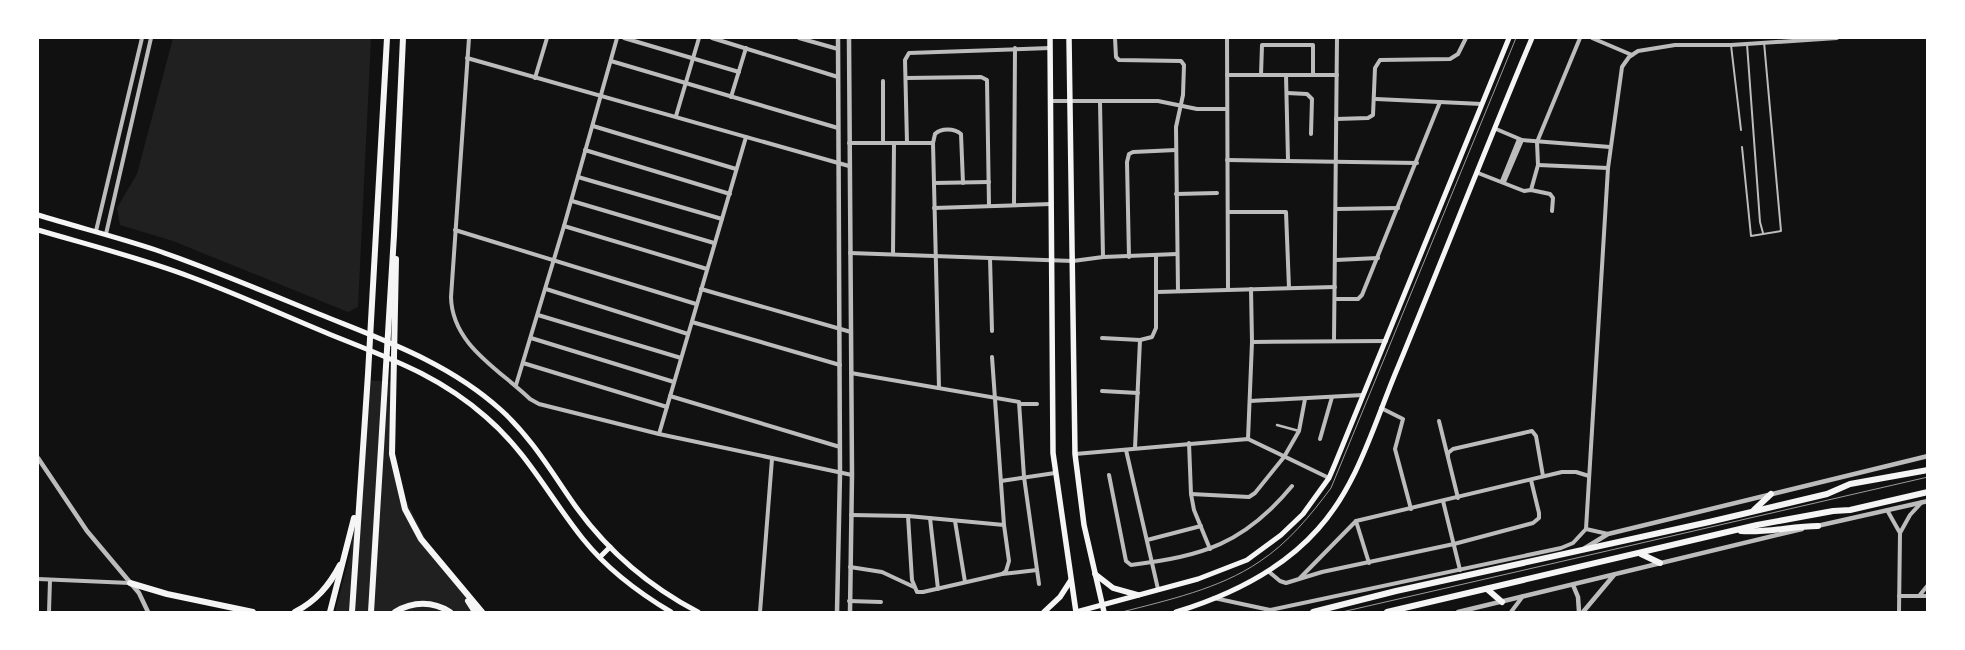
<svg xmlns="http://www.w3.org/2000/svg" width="1965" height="650" viewBox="0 0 1965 650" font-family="Karla,sans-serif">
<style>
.green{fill:#202020}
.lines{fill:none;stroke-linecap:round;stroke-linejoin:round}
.service{stroke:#bcbcbc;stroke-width:2}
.pedestrian{stroke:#bcbcbc;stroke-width:2.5}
.minor{stroke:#bcbcbc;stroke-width:4}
.tertiary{stroke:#bcbcbc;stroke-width:4.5}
.secondary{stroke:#f5f5f5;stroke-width:5}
.primary{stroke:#f5f5f5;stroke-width:5.5}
.trunk{stroke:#f5f5f5;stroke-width:6}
.tram{stroke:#9a9a9a;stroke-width:1}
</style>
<rect width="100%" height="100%" fill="#111"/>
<!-- green -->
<g class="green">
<path d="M173,38H371L358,307L348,312L173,241L120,225L117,208L137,174Z"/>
<path d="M366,380L396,382L395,478L427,542L485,612H335L350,555L362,455Z"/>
</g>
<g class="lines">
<!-- service -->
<g class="service">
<path d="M1747,44L1760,222L1763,233"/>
<path d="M1731,45L1741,130"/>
<path d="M1742,147L1751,236L1781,231L1764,42"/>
</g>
<!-- pedestrian -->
<path class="pedestrian" d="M1277,425L1299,431"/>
<!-- minor -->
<g class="minor">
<path d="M469,38L451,297C452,345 499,369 530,399L539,404L659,434L852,475"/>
<path d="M624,38L739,72"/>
<path d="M712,38L838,77"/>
<path d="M799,38L838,49"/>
<path d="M1115,38L1116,57L1119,60L1181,61L1184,65L1183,95L1176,127L1178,291"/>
<path d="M1227,38L1228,290"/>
<path d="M1592,38L1632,55"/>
<path d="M467,58L849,166"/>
<path d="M611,61L838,128"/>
<path d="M1227,75H1337"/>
<path d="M1261,75L1262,45H1313V75"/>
<path d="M1286,75L1288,160"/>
<path d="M535,78L547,38"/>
<path d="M906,78L981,77L987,80L989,206"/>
<path d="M883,81V143"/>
<path d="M1287,93L1307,94L1312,99L1311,134"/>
<path d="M731,97L746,48"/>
<path d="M1376,99L1482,104"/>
<path d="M1050,101H1158L1197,109H1227"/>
<path d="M1100,102L1103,257"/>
<path d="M676,116L699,38"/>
<path d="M1336,119L1368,118L1373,115L1375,68L1380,60L1450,59L1458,54L1466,38"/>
<path d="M593,126L736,169"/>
<path d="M1496,129L1522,140L1610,147"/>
<path d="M849,143H933"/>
<path d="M907,143L905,60L909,53L1050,48"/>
<path d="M585,150L730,194"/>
<path d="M1227,160L1417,163"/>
<path d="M1538,165L1608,168"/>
<path d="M1478,173L1524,191L1531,190L1550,194L1553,198L1552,211"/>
<path d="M578,177L722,219"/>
<path d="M1502,181L1519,139"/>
<path d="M1504,182L1522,140"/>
<path d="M934,183L989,182"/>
<path d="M1531,190L1538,165L1537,142L1580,38"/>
<path d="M1176,194L1217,193"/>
<path d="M572,201L714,243"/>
<path d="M1014,205L1015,48"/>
<path d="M934,208L1051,204"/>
<path d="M1336,209L1398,208"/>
<path d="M1228,212H1286L1289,288"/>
<path d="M564,226L707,269"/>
<path d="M455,230L696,304"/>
<path d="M96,231L142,38"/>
<path d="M106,234L151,38"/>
<path d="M850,253L1073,261L1103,257L1177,254"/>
<path d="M893,254L894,143"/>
<path d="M1129,257L1127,162L1129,154L1133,152L1176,150"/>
<path d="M990,258L992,331"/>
<path d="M1336,260L1378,258"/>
<path d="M546,289L688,334"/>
<path d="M701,289L851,332"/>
<path d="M1157,292L1335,287"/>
<path d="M1335,299H1358L1362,295L1440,102"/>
<path d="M538,315L681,358"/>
<path d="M692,322L840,365"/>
<path d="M531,338L674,382"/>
<path d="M1102,338L1140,340"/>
<path d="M1334,341L1337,38"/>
<path d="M1252,342L1386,341"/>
<path d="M992,357L1004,525L1009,561L1006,571L1002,574"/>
<path d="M523,363L667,407"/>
<path d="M851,373L1019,402L1024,477L1039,584"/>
<path d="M516,385L564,226L617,38"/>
<path d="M939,388L933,143L935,134C941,128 954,128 961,134L963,183"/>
<path d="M1102,391L1138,393"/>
<path d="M670,396L840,447"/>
<path d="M1250,401L1363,395"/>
<path d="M1020,404H1037"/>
<path d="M1381,408L1403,419L1395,449L1411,509"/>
<path d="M1439,421L1458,498"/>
<path d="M659,434L746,137"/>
<path d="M1248,439L1252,342L1251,289"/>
<path d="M1320,439L1332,397"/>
<path d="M1189,443L1191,494L1194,510L1210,549"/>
<path d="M1135,448L1140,340L1152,337L1156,328V255"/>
<path d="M1126,450L1158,589"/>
<path d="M1075,454L1248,439L1329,478"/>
<path d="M1448,456V453L1453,449L1532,431L1536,436L1543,476"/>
<path d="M1109,475L1126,561L1131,565C1203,556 1244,544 1292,486"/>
<path d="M1001,481L1055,473"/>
<path d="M1191,494L1249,497L1255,493L1284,457L1299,431L1305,399"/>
<path d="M1443,501L1460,570"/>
<path d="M1887,510L1900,533"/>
<path d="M851,515L908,516L1004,525"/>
<path d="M908,516L912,580L917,592H923L1002,574L1037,570"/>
<path d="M930,518L938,589"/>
<path d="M955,521L965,582"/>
<path d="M1586,529L1608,534"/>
<path d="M1147,540L1201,526"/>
<path d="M1369,563L1356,521L1562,472H1576L1589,476"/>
<path d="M850,567L882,572L914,587"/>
<path d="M1268,571L1280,581L1286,583L1322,572L1454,544L1533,523L1539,518V513L1531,480"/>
<path d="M1300,578L1356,521"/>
<path d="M38,579L130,583"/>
<path d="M1899,596H1928"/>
<path d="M1919,596L1928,585"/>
<path d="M1214,598L1270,610L1561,548L1573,543L1586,529L1608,168L1622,67L1629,57L1638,51L1675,45H1731L1837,38"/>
<path d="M849,601L881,602"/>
<path d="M49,612L50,580"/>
<path d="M760,612L772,459"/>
<path d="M1511,612L1523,596"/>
<path d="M1899,612L1900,533L1910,515L1922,502"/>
</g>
<!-- tertiary -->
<g class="tertiary">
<path d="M849,38L852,475L850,612"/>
<path d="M38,458L87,531L139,593L148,612"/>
<path d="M1817,526L1928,501"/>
<path d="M1585,548L1608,534L1928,456"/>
<path d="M1573,585L1578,597L1579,612"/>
<path d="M837,612L840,473L838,38"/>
<path d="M1458,612L1802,529"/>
<path d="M1583,612L1614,575"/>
</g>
<!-- secondary -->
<g class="secondary">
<path d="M38,215C77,227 117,237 156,250C211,269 265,292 319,314C383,340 448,362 501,410C532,438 552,473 576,507C608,551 650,587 698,612"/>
<path d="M38,230C89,245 141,258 191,277C237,294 283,315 329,334C388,358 437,374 486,417C527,452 550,498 583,539C607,569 639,593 671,612"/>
<path d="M600,557L610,547"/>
<path d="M1076,612L1198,579L1247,560L1281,535L1303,514L1329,478L1335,464L1509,38"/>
<path d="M1176,612C1228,596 1281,571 1318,529C1358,485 1375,421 1398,367C1443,258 1486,147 1532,38"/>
</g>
<!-- primary -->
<g class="primary">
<path d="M1050,38L1053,453L1076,612"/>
<path d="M1069,38L1075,454L1084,525L1104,612"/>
<path d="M1095,574L1113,588L1138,595"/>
<path d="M1044,612L1060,597L1071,580"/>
</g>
<!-- trunk -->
<g class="trunk">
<path d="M396,259L392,454L405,509L421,539L482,612"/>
<path d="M1754,510L1771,494"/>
<path d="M1741,531C1768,533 1792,526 1818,526"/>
<path d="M1641,554L1660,563"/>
<path d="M130,583L167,594L253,612"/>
<path d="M1487,589L1502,602"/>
<path d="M468,601L475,612"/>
<path d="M295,612C316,601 329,586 340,565"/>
<path d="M330,612L354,518"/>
<path d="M352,612L368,374L387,38"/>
<path d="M371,612L394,235L403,38"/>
<path d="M395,612C413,601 433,601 450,612"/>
<path d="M1313,612L1396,591L1709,522L1827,494L1850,484L1928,470"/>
<path d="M1387,612L1757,525L1833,511L1850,510L1928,492"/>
</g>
<!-- tram -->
<g class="tram">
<path d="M1122,612C1168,600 1219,589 1259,562C1288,543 1310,516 1331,488L1516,38"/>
<path d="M1342,612L1928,477"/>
</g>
</g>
<!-- border -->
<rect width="1965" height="650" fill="none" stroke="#ffffff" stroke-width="78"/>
</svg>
